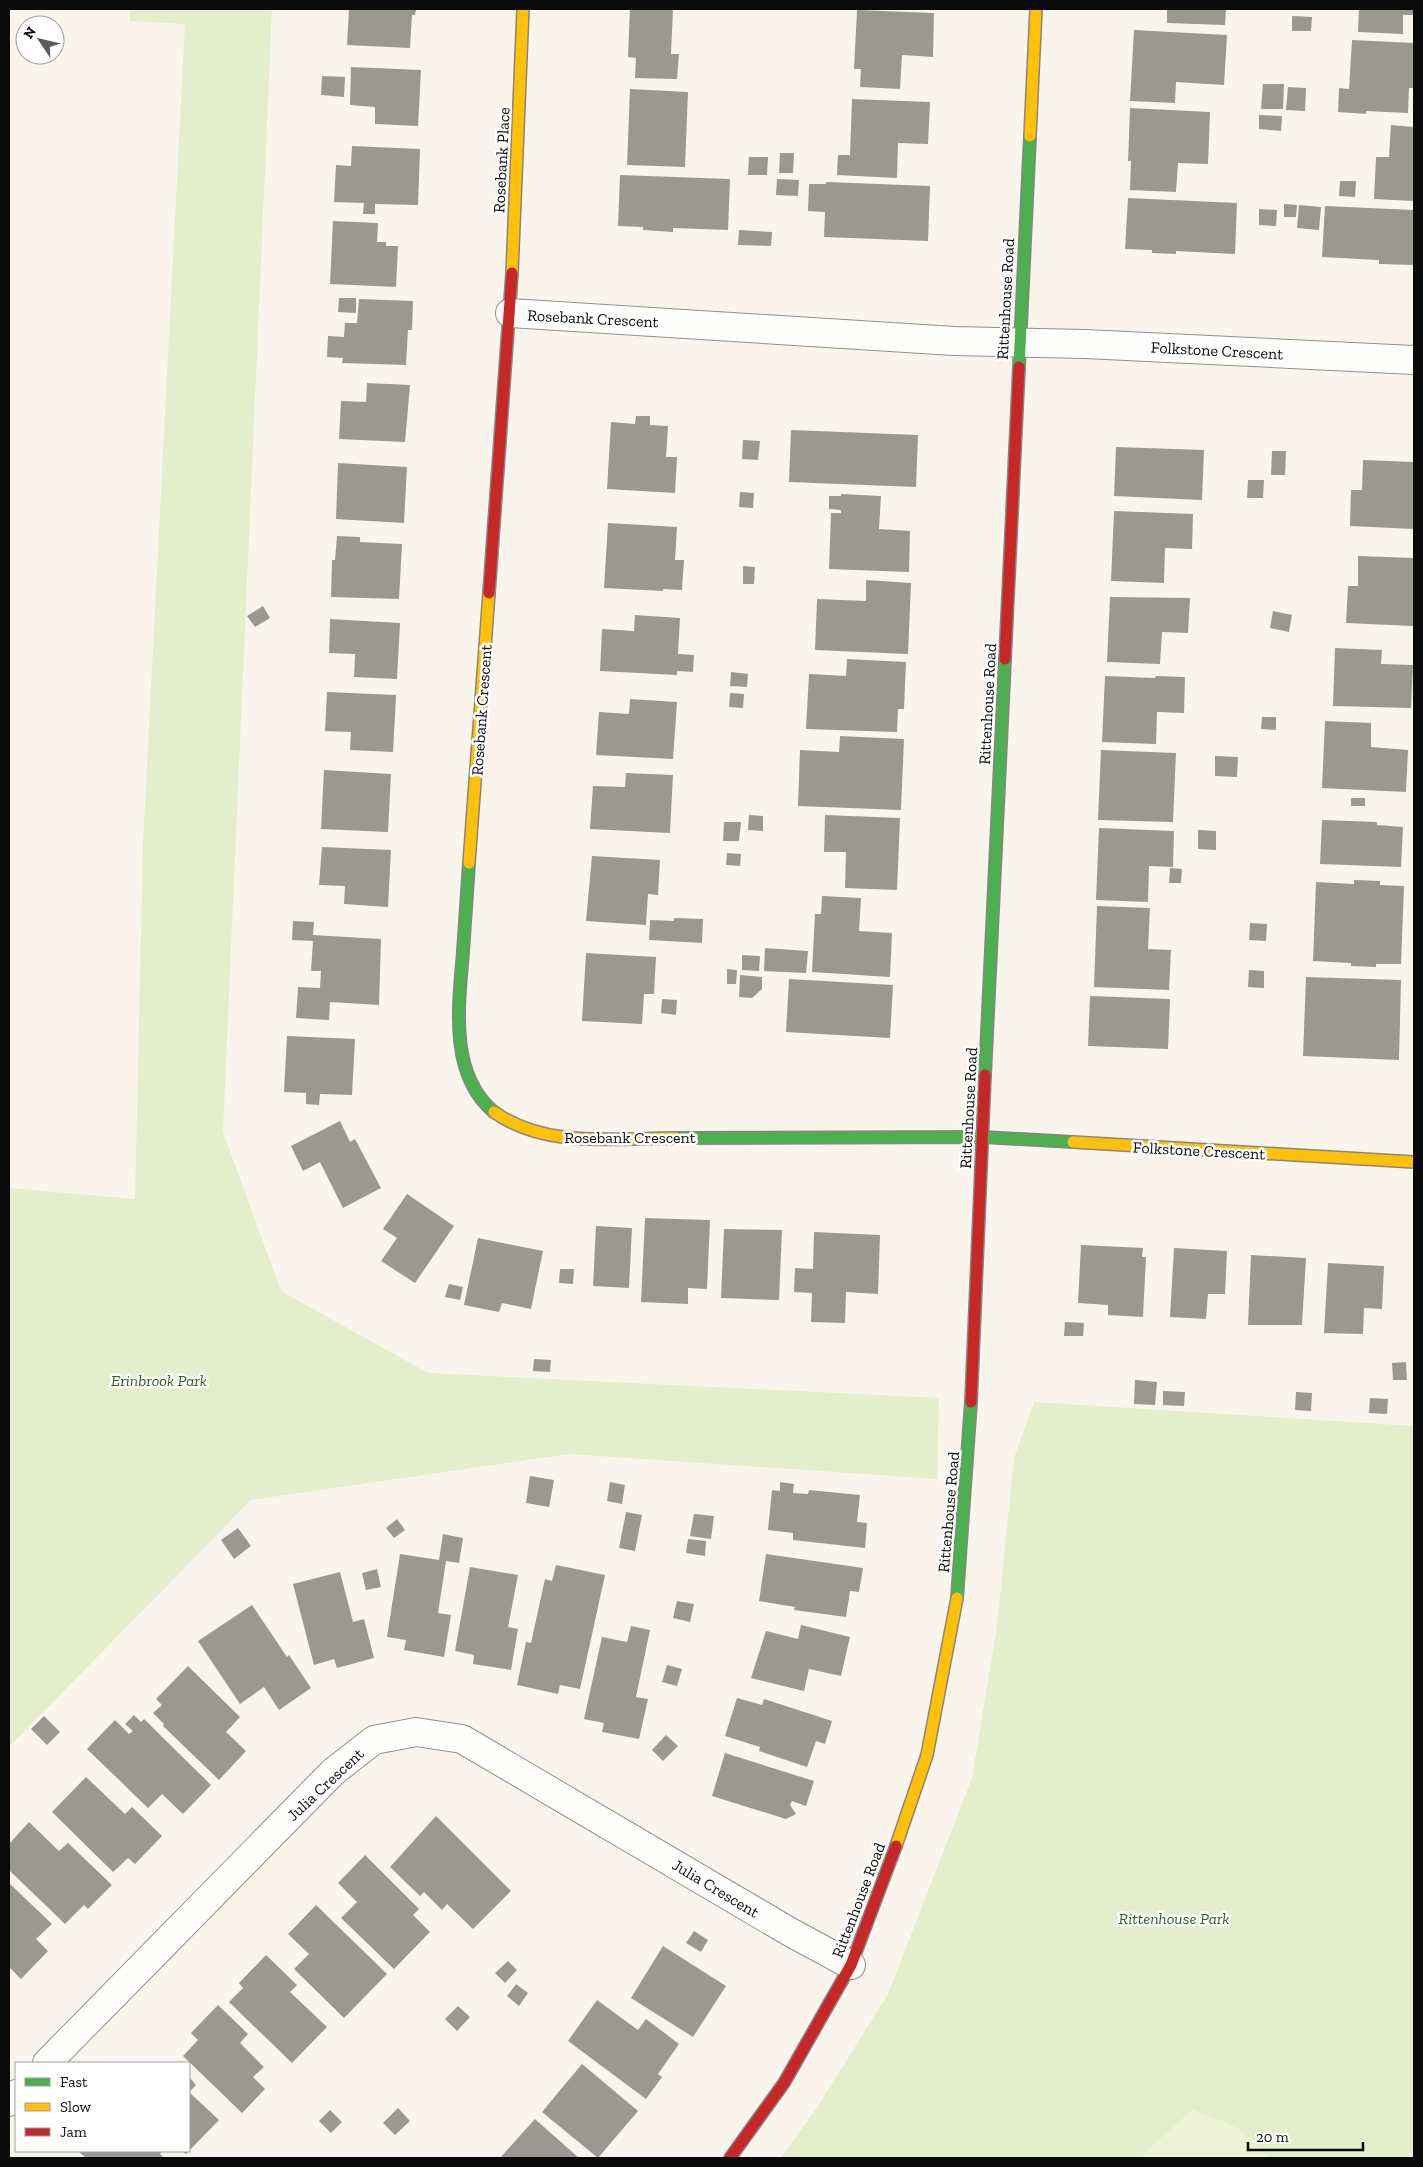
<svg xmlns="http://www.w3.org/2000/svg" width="1423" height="2167" viewBox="0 0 1423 2167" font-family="'Zilla Slab',serif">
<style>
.green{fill:#e4eecb}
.pitch{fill:#edf2d5}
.building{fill:#9b9893}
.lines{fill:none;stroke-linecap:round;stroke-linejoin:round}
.street-casing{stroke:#92908c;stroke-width:30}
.fast-casing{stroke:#888682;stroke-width:14}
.slow-casing{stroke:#888682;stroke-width:14}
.jam-casing{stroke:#888682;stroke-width:14}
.street{stroke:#fefefc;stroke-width:28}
.fast{stroke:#4caf50;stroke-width:11}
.slow{stroke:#ffc107;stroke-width:11}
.jam{stroke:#c62828;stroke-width:11}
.labels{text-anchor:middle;stroke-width:5;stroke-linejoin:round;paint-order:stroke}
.street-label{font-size:16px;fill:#0a0a0a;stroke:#fff}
.park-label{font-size:16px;font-style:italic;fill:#2f611a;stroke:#fff}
</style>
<rect width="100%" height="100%" fill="#f9f5ec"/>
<!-- green -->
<g class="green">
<path d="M130,9H272L223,1132L281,1291L428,1373L939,1398L937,1479L569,1454L251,1500L9,1747V1188L135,1199L143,844L185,24L130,21Z"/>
<path d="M1034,1402L1414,1426V2158H781L818,2106L888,1994L972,1778L997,1626L1014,1458Z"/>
</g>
<!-- pitch -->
<path class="pitch" d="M1192,2109L1238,2128L1270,2158H1140Z"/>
<!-- building -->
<g class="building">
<path d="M349,9H416L415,15H412L410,48L347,45Z"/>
<path d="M630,9H673L671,54H679L677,79L635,78L636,58L628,57Z"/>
<path d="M1167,9H1226L1225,25L1167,23Z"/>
<path d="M1359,9H1414V15H1403V34L1358,32Z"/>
<path d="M857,10L934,13L933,57L902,55L900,89L860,87L861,69H854Z"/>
<path d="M1292,16L1312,17L1311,31H1292Z"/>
<path d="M1134,30L1227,35L1224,85L1176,82L1175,103L1130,101Z"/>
<path d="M1352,40L1414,43V88H1409L1408,113L1366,111V114L1338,112L1339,88L1349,89Z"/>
<path d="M351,67L421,70L418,126L375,124V107L350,105Z"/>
<path d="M322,76L345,77L344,97L321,95Z"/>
<path d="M1263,84H1284L1283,109H1261Z"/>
<path d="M1288,87L1306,88L1305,111L1286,110Z"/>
<path d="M630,89L688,92L685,167L627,165Z"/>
<path d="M852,99L930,102L928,144L898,143L897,178L837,175L838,155H850Z"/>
<path d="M1130,108L1210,112L1208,164L1178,163L1176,192L1130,190L1131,161H1128Z"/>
<path d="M1259,115L1282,116L1281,131L1259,129Z"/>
<path d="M1391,125L1414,127V201L1374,199L1376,157H1389Z"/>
<path d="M352,146L420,149L418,205L375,204V214H363L364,203L334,202L336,165L351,166Z"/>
<path d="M780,153H794L793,173H779Z"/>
<path d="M749,157H768L767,175H748Z"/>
<path d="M620,175L730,179L728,230L673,228V232L643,230V227L618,226Z"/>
<path d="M777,179L799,180L798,196L776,195Z"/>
<path d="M1340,181H1356L1355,197L1339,196Z"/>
<path d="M826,182L930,186L928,241L824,237L825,212L808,211L809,184H826Z"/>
<path d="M1128,198L1237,203L1235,254L1176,251V254L1152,253V250L1125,249Z"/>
<path d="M1284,204L1297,205L1296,217H1284Z"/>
<path d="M1299,205L1321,207L1319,230L1297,228Z"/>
<path d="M1325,206L1414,210V265L1379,264V260L1322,257Z"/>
<path d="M1259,209L1277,210L1276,226L1259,225Z"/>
<path d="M333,221L378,223L377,242H386V246H398L396,287L330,284Z"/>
<path d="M739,230L772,232L771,246L738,245Z"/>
<path d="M339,298H356V313L338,312Z"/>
<path d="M359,299L413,301L412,330H408L406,365L342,363L343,358L327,357L328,336L344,337L345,323H357Z"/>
<path d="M367,383L410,385L405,442L339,439L341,401L366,402Z"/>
<path d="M636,416H650V425L668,426L666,457H677L675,493L607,489L611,422L635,424Z"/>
<path d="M791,430L918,435L916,487L789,482Z"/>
<path d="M743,440L760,441L758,460L742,459Z"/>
<path d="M1116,447L1204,450L1202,500L1114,496Z"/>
<path d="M1272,451H1286L1285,475H1271Z"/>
<path d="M1363,460L1414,462V529L1350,526L1351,490H1362Z"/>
<path d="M338,463L407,467L404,523L336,519Z"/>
<path d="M1248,480H1264L1263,498H1247Z"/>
<path d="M740,492L754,493L753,508L739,507Z"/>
<path d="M841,494L881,496L879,529L910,531L909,572L829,569L831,513H841V510L829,509V496H841Z"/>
<path d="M1114,511L1193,514L1192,549L1165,548L1164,583L1111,581Z"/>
<path d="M608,523L677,527L675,560H684L682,590L663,589V591L604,588Z"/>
<path d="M337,536L360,537V542L402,544L399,599L331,597L332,560H335Z"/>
<path d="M1358,556L1414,558L1413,626L1346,623L1348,586H1358Z"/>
<path d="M743,566L755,567L754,584H743Z"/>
<path d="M866,580L911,583L908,654L815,650L817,599L866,601Z"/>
<path d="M1110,597L1190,598L1188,633L1162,632L1160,664L1107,662Z"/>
<path d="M263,606L270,618L255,627L247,616Z"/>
<path d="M1273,611L1292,615L1289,632L1270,628Z"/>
<path d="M635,615L680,618L678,654L694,655L693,672L677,671V675L600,671L602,629L634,631Z"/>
<path d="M330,619L400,623L397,679L354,677L355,654L329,653Z"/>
<path d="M1335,648L1382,650L1381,664L1413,665L1411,708L1333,706Z"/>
<path d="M847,659L906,662L904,709H898L897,732L806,729L809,674L846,676Z"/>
<path d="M731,672L748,674L747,687L730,686Z"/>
<path d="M1105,676L1155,678L1156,676L1185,677L1184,713L1157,712L1156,744L1102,742Z"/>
<path d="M327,692L396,695L393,752L350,750L351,732L325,731Z"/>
<path d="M730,693L744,694L743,708L729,707Z"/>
<path d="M630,699L677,702L673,759L596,755L599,712L629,714Z"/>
<path d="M1262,717H1276V730L1261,729Z"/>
<path d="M1325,721L1371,723V747L1408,750L1406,792L1322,788Z"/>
<path d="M840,736L904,739L901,810L798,806L800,750L839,752Z"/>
<path d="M1101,750L1176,753L1173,822L1098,820Z"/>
<path d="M1215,756L1238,757L1237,777L1215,776Z"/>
<path d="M324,770L391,774L388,832L321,829Z"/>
<path d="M626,773L673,775L670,833L590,829L593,786L625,787Z"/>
<rect x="1351" y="798" width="14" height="8"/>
<path d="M749,815L763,816V831L748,830Z"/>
<path d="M825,815L900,818L897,890L845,888L846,852H824Z"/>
<path d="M1322,820L1377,822V825L1403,827L1401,867L1320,864Z"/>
<path d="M724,822H741L739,841H723Z"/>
<path d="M1099,828L1174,831L1173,867L1149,866L1148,902L1096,900Z"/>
<path d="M1198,830L1216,831V850L1198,849Z"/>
<path d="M322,847L391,850L388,907L344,904L345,886L319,885Z"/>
<path d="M727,853L741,854L740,866L726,865Z"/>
<path d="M592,856L660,860L658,895L648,894L646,925L586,921Z"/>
<path d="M1170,868L1182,869L1181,883H1169Z"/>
<path d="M1354,880L1380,881V885L1404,886L1401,964H1376V967L1351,966V963L1313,961L1316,882L1354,884Z"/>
<path d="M822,896L861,898L859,931L892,933L890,977L812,972L815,914H821Z"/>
<path d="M1097,906L1150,908L1148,949L1171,950L1169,990L1094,987Z"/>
<path d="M674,918L703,919L702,943L649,940L650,920L674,921Z"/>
<path d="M293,921L314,922L313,935L381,939L379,1005L330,1002L329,1020L296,1018L298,987L320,988L321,971H311L313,941L292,940Z"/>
<path d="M1250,923L1267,924L1266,941L1249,940Z"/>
<path d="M765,948L808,951L806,973L764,971Z"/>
<path d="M586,953L656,957L654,994H644L642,1024L582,1021Z"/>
<path d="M742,955L760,956L759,971L742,970Z"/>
<path d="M727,969L737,970L736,984H727Z"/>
<path d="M1249,970L1264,971V988L1248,987Z"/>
<path d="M740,975L762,977V989L752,998L739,997Z"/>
<path d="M1306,977L1401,980L1399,1060L1303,1056Z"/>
<path d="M789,979L893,985L890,1038L786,1032Z"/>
<path d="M1090,996L1170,999L1168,1049L1088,1046Z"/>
<path d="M662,999L677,1000L676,1015L661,1013Z"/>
<path d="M287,1036L355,1039L352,1095L320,1094L319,1105L306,1104V1093L284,1092Z"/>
<path d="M340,1121L350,1142L355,1139L381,1188L343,1208L320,1162L303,1171L291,1146Z"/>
<path d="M407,1194L454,1226L415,1283L381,1261L397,1238L383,1229Z"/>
<path d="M645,1218L710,1220L707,1289L688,1288V1304L641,1302Z"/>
<path d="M596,1226L632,1228L629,1288L593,1286Z"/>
<path d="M724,1229L782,1230L779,1300L721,1298Z"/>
<path d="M814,1232L880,1235L878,1294L846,1292L845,1323L811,1322L812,1293L794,1292L795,1268L813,1269Z"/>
<path d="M478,1238L543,1251L531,1309L502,1303L499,1312L464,1305Z"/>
<path d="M1081,1245L1143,1248L1142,1257H1146L1143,1317L1108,1315V1305L1078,1303Z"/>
<path d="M1174,1248L1227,1251L1225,1294H1208L1206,1319L1170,1317Z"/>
<path d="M1251,1255L1306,1258L1302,1325H1248Z"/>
<path d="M1328,1263L1384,1266L1382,1309L1364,1308L1363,1334L1324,1333Z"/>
<path d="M560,1269H574L573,1284L559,1283Z"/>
<path d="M449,1284L463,1287L460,1300L445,1297Z"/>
<path d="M1065,1322L1084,1323L1083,1336H1064Z"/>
<path d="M534,1359L551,1360L550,1372L533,1371Z"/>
<path d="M1406,1362L1407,1380H1393L1392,1363Z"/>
<path d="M1135,1380L1157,1382L1155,1405L1134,1404Z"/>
<path d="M1163,1391L1185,1392L1184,1406L1163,1405Z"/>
<path d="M1296,1392L1312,1393L1311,1411L1295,1410Z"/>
<path d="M1370,1398L1388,1399L1387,1414L1369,1413Z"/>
<path d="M530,1476L554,1480L549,1507L526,1503Z"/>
<path d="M610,1482L625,1485L622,1504L607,1501Z"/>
<path d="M780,1482L794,1484L793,1493L808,1494L809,1490L860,1495L857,1522L867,1523L865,1548L793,1540V1533L768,1530L772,1490L780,1491Z"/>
<path d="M626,1512L642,1515L635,1551L619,1548Z"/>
<path d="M694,1514L714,1516L711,1539L690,1536Z"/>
<path d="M397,1519L405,1530L394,1538L386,1528Z"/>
<path d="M238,1528L251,1546L234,1559L221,1540Z"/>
<path d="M443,1534L463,1538L459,1563L446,1561L438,1613L451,1615L444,1657L404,1650L406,1640L387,1637L400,1554L439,1560Z"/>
<path d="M688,1539L706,1541L705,1556L686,1553Z"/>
<path d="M766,1554L863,1568L859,1592L850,1591L846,1617L794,1610L795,1607L759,1601Z"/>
<path d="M556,1565L605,1575L580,1689L560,1685L558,1694L517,1685L526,1642L531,1643L545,1579L552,1581Z"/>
<path d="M470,1567L518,1575L508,1627L518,1629L511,1670L473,1664L474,1655L455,1651Z"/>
<path d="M377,1569L381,1587L366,1590L362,1573Z"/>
<path d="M340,1572L353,1622L364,1619L374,1658L337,1668L334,1659L314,1665L293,1584Z"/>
<path d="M677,1601L694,1604L690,1622L673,1618Z"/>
<path d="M252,1605L287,1657L289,1655L311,1688L279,1710L264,1687L240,1704L198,1641Z"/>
<path d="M801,1625L850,1637L841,1676L809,1669L804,1691L751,1678L766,1631L798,1639Z"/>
<path d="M631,1626L650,1630L636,1697L648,1699L639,1739L602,1732L604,1723L584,1719L602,1637L627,1642Z"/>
<path d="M667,1665L682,1669L677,1686L662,1682Z"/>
<path d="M188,1666L240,1717L226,1732L246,1751L219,1780L163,1726L164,1724L153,1713L162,1705L156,1699Z"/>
<path d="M737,1698L762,1705L764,1699L832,1721L825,1744L816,1741L807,1767L759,1751L760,1747L725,1736Z"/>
<path d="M134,1715L141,1722L144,1719L211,1785L183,1814L162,1794L148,1808L87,1749L115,1720L129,1734L133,1731L125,1724Z"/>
<path d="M44,1716L60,1732L47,1745L31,1729Z"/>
<path d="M666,1735L678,1746L663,1761L652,1750Z"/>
<path d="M725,1753L814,1781L806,1806L792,1801L790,1805L796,1814L786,1819L712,1796Z"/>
<path d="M86,1777L125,1814L132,1807L162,1836L135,1864L128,1858L113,1872L52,1812Z"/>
<path d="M436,1816L511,1891L473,1929L447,1904L442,1910L424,1892L420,1896L390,1867Z"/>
<path d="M29,1822L59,1851L68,1843L112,1885L88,1909L84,1905L65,1924L9,1870V1844Z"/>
<path d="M365,1855L419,1909L413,1915L430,1932L394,1969L341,1918L357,1902L338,1883Z"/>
<path d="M9,1883L52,1924L36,1939L48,1951L21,1979L9,1967Z"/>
<path d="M316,1905L387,1974L344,2018L294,1969L309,1954L288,1934Z"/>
<path d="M694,1931L708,1940L701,1952L686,1943Z"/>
<path d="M663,1946L726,1986L693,2037L631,1998Z"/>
<path d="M266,1955L297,1985L290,1992L327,2027L292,2063L229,2002L243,1988L239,1983Z"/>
<path d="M508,1961L517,1970L505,1983L495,1973Z"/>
<path d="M516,1984L528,1993L519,2006L507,1996Z"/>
<path d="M597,2000L638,2030L646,2019L679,2044L658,2074L662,2077L646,2099L568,2041Z"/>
<path d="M218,2005L248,2034L240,2043L264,2067L253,2077L265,2089L242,2113L183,2056L198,2040L191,2033Z"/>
<path d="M458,2006L470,2017L457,2031L445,2019Z"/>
<path d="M582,2064L638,2111L598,2158L542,2112Z"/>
<path d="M189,2077L196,2085L189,2092L219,2120L186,2154L182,2151H189Z"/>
<path d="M398,2108L410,2121L395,2135L383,2123Z"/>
<path d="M330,2110L342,2122L331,2133L319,2121Z"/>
<path d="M535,2119L579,2158H500Z"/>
<path d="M78,2151H162L160,2154L164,2158H86Z"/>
</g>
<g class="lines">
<defs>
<g id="street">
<path d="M510,313L954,341L1085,344L1414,360"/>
<path d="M47,2063L333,1772L374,1740L416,1732L462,1739L790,1932L851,1965"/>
<path d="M9,2102L16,2094"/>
</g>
<g id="fast">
<path d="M1019,367L1030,136"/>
<path d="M469,863C467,893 465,922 463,952C459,1003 448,1074 494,1112"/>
<path d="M985,1075L1005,659"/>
<path d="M676,1138L983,1137L1073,1142"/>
<path d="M957,1598L971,1402"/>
</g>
<g id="slow">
<path d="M1030,136L1036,9"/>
<path d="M512,273L523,9"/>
<path d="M469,863L489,593"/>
<path d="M494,1112C546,1149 615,1138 676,1138"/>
<path d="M1073,1142L1414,1162"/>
<path d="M896,1846L927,1755L957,1598"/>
</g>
<g id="jam">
<path d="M489,593L512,273"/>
<path d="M1005,659L1019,367"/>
<path d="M971,1402L985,1075"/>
<path d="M730,2158L784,2083L851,1965L896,1846"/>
</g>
</defs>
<!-- street casing -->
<use href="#street" class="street-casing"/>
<!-- fast casing -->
<use href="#fast" class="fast-casing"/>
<!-- slow casing -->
<use href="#slow" class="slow-casing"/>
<!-- jam casing -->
<use href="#jam" class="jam-casing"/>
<!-- street -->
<use href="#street" class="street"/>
<!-- fast -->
<use href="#fast" class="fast"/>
<!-- slow -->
<use href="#slow" class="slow"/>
<!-- jam -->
<use href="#jam" class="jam"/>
</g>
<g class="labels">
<!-- street labels -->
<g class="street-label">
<text transform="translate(501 160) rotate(-87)" y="6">Rosebank Place</text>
<text transform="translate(1005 299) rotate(-87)" y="6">Rittenhouse Road</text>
<text transform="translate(593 318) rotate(3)" y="6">Rosebank Crescent</text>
<text transform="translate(1217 350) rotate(3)" y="6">Folkstone Crescent</text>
<text transform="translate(987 704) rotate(-87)" y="6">Rittenhouse Road</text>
<text transform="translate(481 710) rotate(-86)" y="6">Rosebank Crescent</text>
<text transform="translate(968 1108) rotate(-87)" y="6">Rittenhouse Road</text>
<text x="630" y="1143">Rosebank Crescent</text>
<text transform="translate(1199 1150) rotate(3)" y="6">Folkstone Crescent</text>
<text transform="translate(948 1512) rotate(-85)" y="6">Rittenhouse Road</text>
<text transform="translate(325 1784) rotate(-43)" y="6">Julia Crescent</text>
<text transform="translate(716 1888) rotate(31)" y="6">Julia Crescent</text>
<text transform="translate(858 1900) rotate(-69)" y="6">Rittenhouse Road</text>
</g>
<!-- park labels -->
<g class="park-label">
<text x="159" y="1386">Erinbrook Park</text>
<text x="1174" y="1924">Rittenhouse Park</text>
</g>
</g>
<!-- border -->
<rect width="1423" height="2167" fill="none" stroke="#0a0a0a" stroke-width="20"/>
<!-- legend -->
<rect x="15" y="2062" width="175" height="90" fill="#ffffff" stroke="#9d9d9d"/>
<rect x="25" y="2078" width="25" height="8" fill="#4caf50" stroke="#9d9d9d"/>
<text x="60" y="2087" font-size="15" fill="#0a0a0a">Fast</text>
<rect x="25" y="2103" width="25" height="8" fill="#ffc107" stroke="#9d9d9d"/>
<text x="60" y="2112" font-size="15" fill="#0a0a0a">Slow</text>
<rect x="25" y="2128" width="25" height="8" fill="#c62828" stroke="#9d9d9d"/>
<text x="60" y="2137" font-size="15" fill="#0a0a0a">Jam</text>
<!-- north arrow -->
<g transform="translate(40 40) rotate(305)"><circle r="24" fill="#ffffff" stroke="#9d9d9d"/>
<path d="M0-4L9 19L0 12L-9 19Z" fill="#5e5c59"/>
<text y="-8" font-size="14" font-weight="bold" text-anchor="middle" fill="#0a0a0a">N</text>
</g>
<!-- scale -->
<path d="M1248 2142v8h115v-8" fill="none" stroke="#0a0a0a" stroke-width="2.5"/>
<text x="1256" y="2142" font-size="15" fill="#0a0a0a" stroke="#ffffff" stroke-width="4" paint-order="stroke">20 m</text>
</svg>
